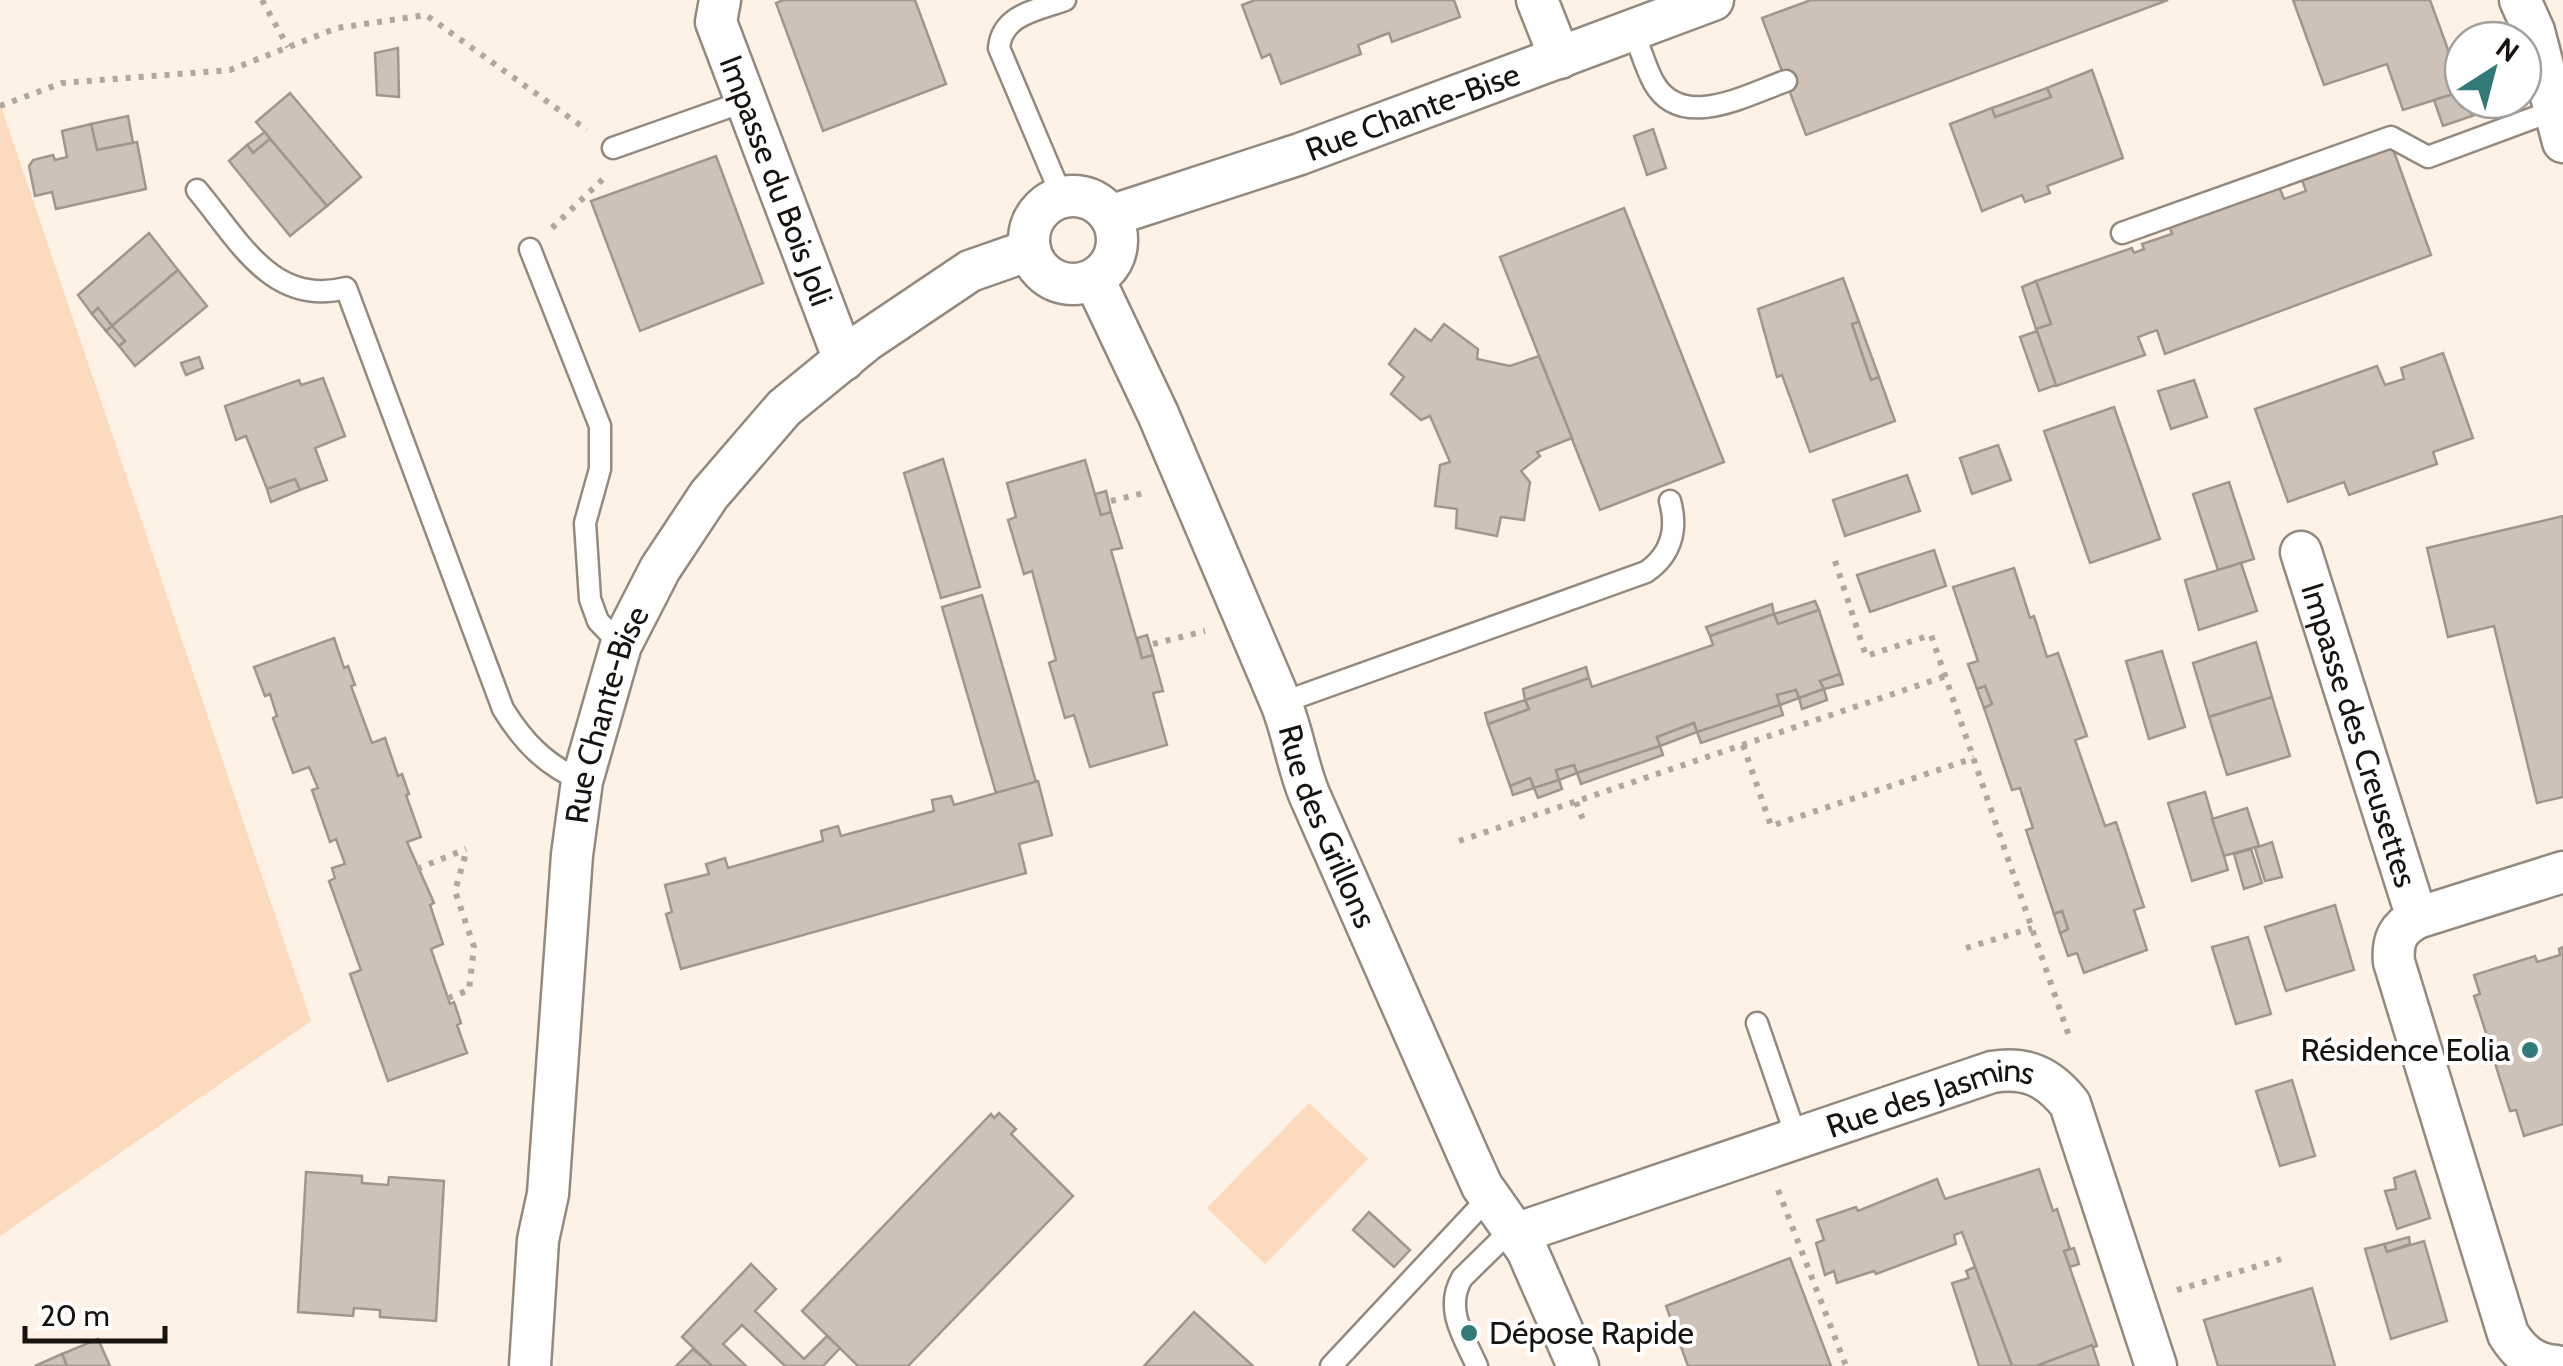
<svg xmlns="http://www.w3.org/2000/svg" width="2563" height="1366" viewBox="0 0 2563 1366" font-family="Cabin,sans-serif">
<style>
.green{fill:#fcdabd}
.building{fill:#cec2b8;stroke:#a2968c;stroke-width:2.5}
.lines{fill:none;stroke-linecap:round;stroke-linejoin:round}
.lane-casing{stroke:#94897f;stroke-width:25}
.street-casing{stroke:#94897f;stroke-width:45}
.path{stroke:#b1a79e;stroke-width:6;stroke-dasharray:5 8;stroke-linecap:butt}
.lane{stroke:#fff;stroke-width:20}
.street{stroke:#fff;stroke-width:40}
.poi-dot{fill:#317a78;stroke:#fff;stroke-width:4}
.labels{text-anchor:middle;stroke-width:8;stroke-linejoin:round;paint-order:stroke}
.street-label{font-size:32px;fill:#17130f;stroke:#fff}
.poi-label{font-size:32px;fill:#17130f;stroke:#fff;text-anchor:end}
</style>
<rect width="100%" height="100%" fill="#fef1e6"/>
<!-- green -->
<g class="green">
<path d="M0,103L311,1021L0,1236Z"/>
<path d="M1309,1103L1368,1159L1265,1264L1207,1208Z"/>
</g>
<!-- building -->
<g class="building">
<path d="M783,0H915L946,84L823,131L776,3Z"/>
<path d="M1255,0H1454L1460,17L1392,42L1389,33L1358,45L1361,54L1281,84L1270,54L1262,58L1242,5Z"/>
<path d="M1811,0H2168L1806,135L1762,18Z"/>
<path d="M2293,0H2430L2463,91L2403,110L2387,64L2324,85Z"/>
<path d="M398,48L399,97L377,95L375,53Z"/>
<path d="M2092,70L2123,158L2047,186L2050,193L2025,202L2022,195L1982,211L1950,124L1992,108L1995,117L2051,97L2047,88Z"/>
<path d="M2047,88L2051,97L1995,117L1992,108Z"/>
<path d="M2463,91V100H2466L2472,116L2443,126L2434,100Z"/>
<path d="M290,93L361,177L327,206L256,122Z"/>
<path d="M2466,100H2485L2489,110L2472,116Z"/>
<path d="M128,116L133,143L97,150L91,124Z"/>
<path d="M91,124L97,150L137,142L146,189L56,209L52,192L35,196L29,166L33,160L53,155L55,160L67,157L62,131Z"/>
<path d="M1653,129L1666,168L1647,175L1634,136Z"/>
<path d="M265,132L270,139L253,153L247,145Z"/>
<path d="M270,139L327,206L290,236L229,161L247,145L253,153Z"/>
<path d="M2392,146L2431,255L2165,354L2157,330L2138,337L2145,355L2056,386L2036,329L2051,324L2036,281L2132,248L2134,253L2144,249L2142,244L2172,234L2169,225L2279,186L2284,199L2306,191L2302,180Z"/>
<path d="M716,156L763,283L640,331L591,201Z"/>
<path d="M1624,208L1724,462L1600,510L1500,257Z"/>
<path d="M149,233L178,270L112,326L98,308L92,314L78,295Z"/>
<path d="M178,270L207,306L135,366L119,346L125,341L112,326Z"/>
<path d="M1843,278L1859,322L1852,324L1871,380L1879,377L1895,421L1810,452L1782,375L1777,377L1758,309Z"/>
<path d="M2036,281L2051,324L2036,329L2022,287Z"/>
<path d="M98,308L112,326L106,331L92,314Z"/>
<path d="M1859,322L1879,377L1871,380L1852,324Z"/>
<path d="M1444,324L1478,349L1477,359L1510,366L1539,356L1572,438L1537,452L1540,456L1521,471L1530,482L1524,520L1501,517L1497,536L1456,528L1457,509L1435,506L1440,465L1450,462L1430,416L1421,420L1391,394L1404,377L1389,364L1415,329L1431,341Z"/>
<path d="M112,326L125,341L119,346L106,331Z"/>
<path d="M2037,331L2056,385L2039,391L2020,337Z"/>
<path d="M2443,353L2473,438L2433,452L2437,464L2349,495L2344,482L2288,502L2255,409L2377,366L2385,385L2404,379L2401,368Z"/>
<path d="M199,357L203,368L186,375L181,363Z"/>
<path d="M323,378L345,436L315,448L327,480L300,490L295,479L267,489L246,436L236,440L225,406L299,380L301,385Z"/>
<path d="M2194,380L2207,417L2171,429L2158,391Z"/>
<path d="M2114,407L2160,539L2090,563L2044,431Z"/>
<path d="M1998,445L2011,480L1972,494L1960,458Z"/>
<path d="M943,459L980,587L941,598L904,473Z"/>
<path d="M1085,460L1101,515L1111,512L1122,548L1111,550L1142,658L1153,655L1163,691L1153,693L1167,745L1090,767L1074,715L1065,718L1049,663L1056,660L1032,571L1024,574L1008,520L1016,517L1007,483Z"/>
<path d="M1907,475L1920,511L1845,536L1833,500Z"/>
<path d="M295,479L300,490L271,502L267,489Z"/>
<path d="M2229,482L2254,559L2218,570L2193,494Z"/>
<path d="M1106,491L1111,512L1101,515L1095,494Z"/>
<path d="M2563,516V797L2537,803L2494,626L2448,637L2427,548Z"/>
<path d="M1934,550L1946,586L1870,612L1857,575Z"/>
<path d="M2241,563L2257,611L2199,630L2185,580Z"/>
<path d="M2014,568L2030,618L2034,616L2047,657L2058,653L2087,736L2075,740L2105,826L2116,822L2144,907L2134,910L2147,950L2084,973L2077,953L2068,956L2060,933L2068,929L2062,911L2054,914L2026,830L2033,828L2020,788L2012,790L1984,708L1992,704L1985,686L1977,689L1968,664L1978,661L1953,587Z"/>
<path d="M982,595L1036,782L996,793L942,607Z"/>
<path d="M1815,601L1819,610L1778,624L1774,614Z"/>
<path d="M1772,604L1774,614L1710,636L1706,627Z"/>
<path d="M1819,610L1840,674L1820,681L1824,689L1799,698L1796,690L1777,695L1780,705L1697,732L1694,723L1657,737L1660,746L1577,773L1574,765L1556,770L1559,780L1534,788L1530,778L1510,786L1488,724L1529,709L1525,700L1589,678L1592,687L1713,645L1710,636L1774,614L1778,624Z"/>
<path d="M1147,635L1153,655L1142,658L1137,638Z"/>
<path d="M334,638L344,668L348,666L355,685L351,686L372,743L385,738L398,776L402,774L409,794L406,795L421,837L407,842L434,903L430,905L443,944L431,949L450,1004L454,1002L461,1023L457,1025L467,1053L388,1081L350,974L361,970L329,881L335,878L332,868L345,864L336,839L330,842L312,790L318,788L309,767L293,773L273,718L277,716L270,694L265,696L254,667Z"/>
<path d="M2256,642L2272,697L2209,717L2193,663Z"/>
<path d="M2162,651L2185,727L2149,739L2126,661Z"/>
<path d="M1586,667L1589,678L1525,700L1523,689Z"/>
<path d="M1840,674L1843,684L1824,689L1820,681Z"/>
<path d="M1985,686L1992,704L1984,708L1977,689Z"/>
<path d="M1824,689L1827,700L1802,709L1799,698Z"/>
<path d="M1796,690L1799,698L1780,705L1777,695Z"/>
<path d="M2272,697L2290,756L2227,775L2209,717Z"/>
<path d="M1525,700L1529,709L1488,724L1485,713Z"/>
<path d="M1780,705L1783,715L1701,743L1697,732Z"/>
<path d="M1694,723L1697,732L1660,746L1657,737Z"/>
<path d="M1660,746L1663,755L1581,784L1577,773Z"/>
<path d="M1574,765L1577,773L1559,780L1556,770Z"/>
<path d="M1530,778L1534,788L1513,795L1510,786Z"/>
<path d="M1559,780L1562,789L1538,798L1534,788Z"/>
<path d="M1038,781L1052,835L1019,844L1026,873L681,969L666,914L672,912L665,885L709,874L706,864L725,858L728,868L823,841L821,831L838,826L841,836L934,811L932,800L951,796L954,805Z"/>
<path d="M2205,792L2228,870L2192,881L2168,803Z"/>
<path d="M2247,808L2259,846L2224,856L2212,819Z"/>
<path d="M2272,842L2282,877L2265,881L2255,848Z"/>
<path d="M2251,849L2262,883L2244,889L2234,854Z"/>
<path d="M2335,905L2354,970L2286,991L2265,927Z"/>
<path d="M2062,911L2068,929L2060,933L2054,914Z"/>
<path d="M2248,937L2271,1014L2236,1024L2212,947Z"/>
<path d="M2563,947V1124L2524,1136L2516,1110L2510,1111L2495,1063L2501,1061L2493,1038L2488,1039L2474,996L2480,994L2474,975L2535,956L2537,962L2560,955L2559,949Z"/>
<path d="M2292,1080L2315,1156L2280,1166L2256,1091Z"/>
<path d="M999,1113L1016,1129L1011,1134L1073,1196L908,1366H858L802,1311L991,1114L994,1118Z"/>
<path d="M2039,1169L2053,1211L2057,1209L2070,1249L2064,1251L2097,1346L2036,1366H2012L1962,1232L1954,1235L1956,1244L1876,1274L1874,1271L1837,1283L1834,1271L1825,1275L1816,1243L1824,1240L1817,1220L1856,1207L1858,1211L1937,1179L1945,1199Z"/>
<path d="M2415,1171L2430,1218L2397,1229L2385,1191L2396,1189L2394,1178Z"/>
<path d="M306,1172L362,1176V1183L388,1185L389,1177L444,1181L436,1321L380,1317V1310L354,1308L353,1316L298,1312Z"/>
<path d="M1369,1212L1410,1250L1394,1267L1353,1230Z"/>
<path d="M2409,1237L2410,1244L2387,1252L2384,1244Z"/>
<path d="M2424,1241L2447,1321L2391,1339L2365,1249L2384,1244L2387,1252Z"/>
<path d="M2074,1248L2079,1264L2070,1267L2064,1251Z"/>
<path d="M1790,1258L1831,1366H1688L1666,1306Z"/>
<path d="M751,1264L776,1289L755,1311L804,1359L827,1336L840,1348L823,1366H785L742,1325L723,1344L746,1366H712L682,1337Z"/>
<path d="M1975,1267L2012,1366H1979L1952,1283L1969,1278L1966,1271Z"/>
<path d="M2312,1288L2335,1366H2218L2204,1320Z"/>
<path d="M1194,1312L1253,1366H1144Z"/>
<path d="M98,1339L110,1366H67L62,1354Z"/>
<path d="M2092,1345L2099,1366H2036Z"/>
<path d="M693,1349L712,1366H676Z"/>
<path d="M62,1354L67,1366H35Z"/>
</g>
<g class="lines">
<defs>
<g id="lane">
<path d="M1633,30C1640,47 1645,67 1654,83C1682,132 1748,94 1786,81"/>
<path d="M613,148L746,101"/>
<path d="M197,190C239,240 272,307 346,288L503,709C524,743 546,765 582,781"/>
<path d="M1062,197L999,48C1002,14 1038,10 1065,0"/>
<path d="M2122,233L2391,137L2428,157L2555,110"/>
<path d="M530,249L600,426V469L585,523L590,599L598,621L621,645"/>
<path d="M1281,703L1646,572C1671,555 1678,530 1670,501"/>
<path d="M1757,1023L1797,1139"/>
<path d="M1331,1366L1489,1197"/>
<path d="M1477,1366C1464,1337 1444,1309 1462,1278L1514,1227"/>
</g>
<g id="street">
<path id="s1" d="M720,0L716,22L844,360"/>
<path d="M1537,0L1560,58"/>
<path d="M2520,0L2534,31L2563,142"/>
<circle cx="1073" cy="240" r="44"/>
<path id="s2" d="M1110,216L1300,154L1713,0"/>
<path id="s3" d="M1094,279L1158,414L1281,703C1293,733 1297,764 1309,794L1468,1155L1482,1186L1527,1250L1578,1366"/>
<path id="s4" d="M2301,552L2417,918"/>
<path id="s5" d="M1518,1233L1992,1072C2026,1066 2049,1077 2070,1104L2156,1366"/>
<path id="s6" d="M530,1366L538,1240L548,1194L572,855L582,781L621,645L660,569L709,495L784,408L866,341L970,271L1030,250"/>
<path d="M2556,1366C2533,1364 2520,1353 2508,1334L2394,962C2392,940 2398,928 2417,918L2563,872"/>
</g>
</defs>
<!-- lane casing -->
<use href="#lane" class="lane-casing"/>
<!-- street casing -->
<use href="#street" class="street-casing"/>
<!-- path -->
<g class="path">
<path d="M262,0L288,47"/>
<path d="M0,106L62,83L230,70L337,28L426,15L587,130"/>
<path d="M552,228L604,178"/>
<path d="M1111,501L1144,493"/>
<path d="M1835,561L1866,656L1931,635L2070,1039"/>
<path d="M1153,644L1205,631"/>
<path d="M1743,745L1771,826L1974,758"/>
<path d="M1576,802L1584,822"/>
<path d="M1459,841L1946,676"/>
<path d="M417,869L466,849"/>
<path d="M1966,948L2032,928"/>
<path d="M448,998L469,990L474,947L455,891L467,849"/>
<path d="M1778,1190L1846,1366"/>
<path d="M2177,1290L2281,1259"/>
</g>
<!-- lane -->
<use href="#lane" class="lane"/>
<!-- street -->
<use href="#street" class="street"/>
</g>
<!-- markers -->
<g class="poi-dot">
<circle cx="2530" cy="1050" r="10"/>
<circle cx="1469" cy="1333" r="10"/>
</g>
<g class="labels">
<!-- street labels -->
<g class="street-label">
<text dy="11" stroke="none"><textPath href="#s2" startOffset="320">Rue Chante-Bise</textPath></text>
<text dy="11" stroke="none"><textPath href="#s1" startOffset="192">Impasse du Bois Joli</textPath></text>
<text dy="11" stroke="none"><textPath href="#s6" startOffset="658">Rue Chante-Bise</textPath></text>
<text dy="11" stroke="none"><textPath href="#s4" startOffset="192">Impasse des Creusettes</textPath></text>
<text dy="11" stroke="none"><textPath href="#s3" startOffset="595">Rue des Grillons</textPath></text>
<text dy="11" stroke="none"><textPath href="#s5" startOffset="435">Rue des Jasmins</textPath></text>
</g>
<!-- poi labels -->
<g class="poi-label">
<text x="2510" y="1061">Résidence Eolia</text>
<text x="1489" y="1344" text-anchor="start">Dépose Rapide</text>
</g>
</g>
<!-- north arrow -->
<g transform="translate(2493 70) rotate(36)"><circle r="48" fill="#ffffff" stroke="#a2a19f" stroke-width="2.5"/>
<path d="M0-8L18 38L0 25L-18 38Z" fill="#317a78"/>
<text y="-15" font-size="28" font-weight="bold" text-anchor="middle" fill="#17130f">N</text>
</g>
<!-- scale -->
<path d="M25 1326v15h140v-15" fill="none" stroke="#17130f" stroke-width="5"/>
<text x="40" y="1326" font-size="30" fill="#17130f" stroke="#ffffff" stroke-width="8" paint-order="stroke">20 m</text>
</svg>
